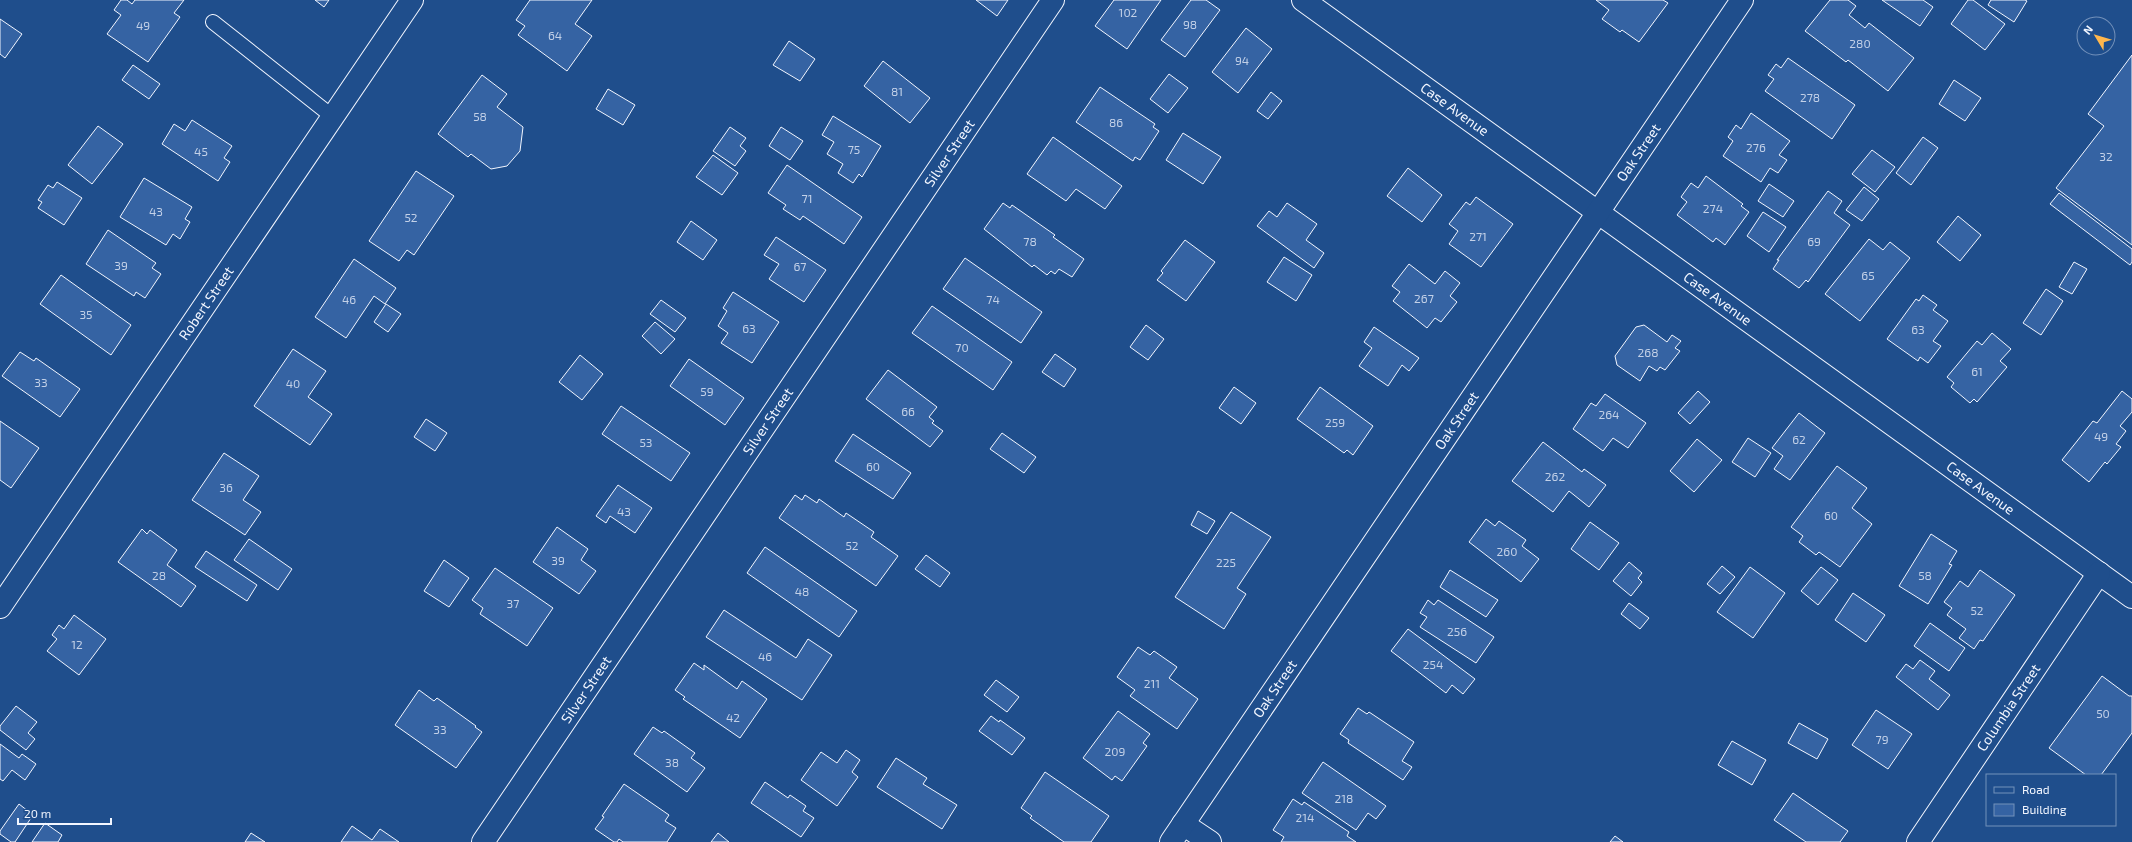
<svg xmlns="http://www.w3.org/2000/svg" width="2132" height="842" viewBox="0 0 2132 842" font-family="'Exo 2',sans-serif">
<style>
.building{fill:#3563a3;stroke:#f2f6ff}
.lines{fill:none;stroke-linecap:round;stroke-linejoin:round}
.service-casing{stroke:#f2f6ff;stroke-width:16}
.minor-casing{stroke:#f2f6ff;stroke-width:24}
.service{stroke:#1f4e8c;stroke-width:14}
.minor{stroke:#1f4e8c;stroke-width:22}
.labels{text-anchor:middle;stroke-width:3;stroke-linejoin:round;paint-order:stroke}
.number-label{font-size:12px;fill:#c3d1e8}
.street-label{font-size:14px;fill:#f2f6ff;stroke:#1f4e8c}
</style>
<rect width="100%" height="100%" fill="#1f4e8c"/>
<!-- building -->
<g class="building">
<path d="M121,0H127L132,4L135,0H184L174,13L180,17L148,62L107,34L121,15L114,10Z"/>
<path d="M315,0H329L324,7Z"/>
<path d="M530,0H592L575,24L592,36L567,71L518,35L525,26L516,20Z"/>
<path d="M976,0H1008L997,16Z"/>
<path d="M1114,0H1161L1127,49L1095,26Z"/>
<path d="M1191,0H1206L1220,10L1185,57L1161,40Z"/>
<path d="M1596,0H1663L1668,3L1639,42L1622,30L1620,32L1602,19L1609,10Z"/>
<path d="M1830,0H1848L1856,6L1849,15L1865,28L1869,23L1914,58L1888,91L1848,60L1846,62L1805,31Z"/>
<path d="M1882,0H1923L1933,7L1920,26Z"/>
<path d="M1968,0H1973L2005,24L1985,50L1951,24Z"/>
<path d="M1991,0H2025L2027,1L2014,22L1988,5Z"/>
<path d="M0,19L22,34L5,58L0,54Z"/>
<path d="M1246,28L1272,49L1238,93L1212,72Z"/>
<path d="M789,41L815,59L800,81L773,65Z"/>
<path d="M2132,55V245L2056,188L2104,126L2088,114Z"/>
<path d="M1788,58L1855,105L1832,139L1765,91L1774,79L1768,75L1776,64L1781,68Z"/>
<path d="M883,61L930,98L910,123L864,86Z"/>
<path d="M133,65L160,84L149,99L122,80Z"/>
<path d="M1169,74L1188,88L1168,113L1150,99Z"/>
<path d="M482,75L507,94L497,107L523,127L520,151L507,166L491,169L471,154L468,157L438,134Z"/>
<path d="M1954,80L1981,98L1965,121L1939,104Z"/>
<path d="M1100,87L1155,124L1153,127L1159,131L1140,160L1135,157L1133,161L1076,122Z"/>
<path d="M608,89L635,105L623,125L596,109Z"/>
<path d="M1271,92L1282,101L1268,119L1257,111Z"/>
<path d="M1751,113L1790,141L1779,155L1787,160L1778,173L1770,168L1761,182L1723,156L1733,141L1728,137L1736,125L1741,129Z"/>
<path d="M833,116L881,146L862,177L859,174L853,183L838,173L843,164L827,154L834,142L822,135Z"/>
<path d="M192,120L232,146L224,158L230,162L218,181L162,144L174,124L185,131Z"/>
<path d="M98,126L123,144L92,184L68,165Z"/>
<path d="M730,127L746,138L740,146L746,151L735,166L713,151Z"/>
<path d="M781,127L803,141L790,160L769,146Z"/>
<path d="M1183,133L1221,157L1203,184L1166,160Z"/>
<path d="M1053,137L1122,186L1105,209L1076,189L1066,201L1027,174Z"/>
<path d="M1923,137L1938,148L1911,185L1896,173Z"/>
<path d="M1872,150L1895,167L1875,192L1852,174Z"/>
<path d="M713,155L738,173L722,195L696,177Z"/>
<path d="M787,165L862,217L844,244L803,216L800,220L783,209L786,205L768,193Z"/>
<path d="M1408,168L1442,195L1422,222L1387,196Z"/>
<path d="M416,171L454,196L414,255L407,250L399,261L369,241Z"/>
<path d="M1706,176L1743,204L1741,206L1749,212L1725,245L1716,238L1713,242L1677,215L1687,202L1681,197L1691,183L1698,188Z"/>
<path d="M144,178L192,207L185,219L190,222L180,239L173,234L166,245L120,217Z"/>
<path d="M57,182L82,198L64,225L38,208L42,202L38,200L48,185L53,188Z"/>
<path d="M1769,184L1794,201L1783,217L1758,201Z"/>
<path d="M1864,187L1879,199L1862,221L1846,210Z"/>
<path d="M1828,191L1842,201L1834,213L1850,225L1808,282L1806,280L1799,288L1773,269L1779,260H1777Z"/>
<path d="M2059,193L2132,249V262L2130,265L2050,204Z"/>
<path d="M1476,197L1513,224L1481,267L1449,244L1458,231L1449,224L1466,202L1470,205Z"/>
<path d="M1003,203L1010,208L1012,205L1055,235L1053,237L1084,259L1072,277L1059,269L1055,274L1051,271L1047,275L1034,265L1032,267L984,229Z"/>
<path d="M1287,203L1317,224L1306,240L1324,253L1314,268L1257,226L1269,211L1277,217Z"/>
<path d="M1763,212L1786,227L1769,252L1747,236Z"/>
<path d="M1958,216L1981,235L1960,261L1937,242Z"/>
<path d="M691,221L717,240L703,260L677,242Z"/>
<path d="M108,230L156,263L152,268L161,274L145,298L136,292L134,296L86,264Z"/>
<path d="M776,237L826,270L804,302L769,279L779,264L764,255Z"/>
<path d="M1869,239L1883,250L1890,242L1910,258L1860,321L1825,294Z"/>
<path d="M1185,240L1215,262L1186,301L1157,280L1163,273L1161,271Z"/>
<path d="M1284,257L1312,275L1296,301L1267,282Z"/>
<path d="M965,258L1042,312L1021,343L943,289Z"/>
<path d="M354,259L396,288L385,304L374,296L346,338L315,317Z"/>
<path d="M2074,262L2087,269L2072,294L2059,287Z"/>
<path d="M1409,264L1435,284L1445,271L1460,283L1450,296L1457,302L1441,322L1435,318L1427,328L1393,301L1400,292L1392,286Z"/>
<path d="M61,275L131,325L111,355L40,304Z"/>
<path d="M2046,289L2063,301L2041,335L2023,323Z"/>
<path d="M733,292L779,322L752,363L721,343L728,333L718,326L727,311L723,308Z"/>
<path d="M1923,295L1937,305L1933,310L1948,321L1933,341L1941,346L1928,363L1920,357L1918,361L1887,339L1916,299L1919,301Z"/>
<path d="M661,300L686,318L675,332L650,314Z"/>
<path d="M386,304L401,314L388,332L374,322Z"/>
<path d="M932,306L1012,362L993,390L912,333Z"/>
<path d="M655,322L675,339L661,354L642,336Z"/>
<path d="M1146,325L1164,339L1148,360L1130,347Z"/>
<path d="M1644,325L1667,342L1672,335L1681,341L1675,348L1680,351L1665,370L1660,367L1657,371L1649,366L1640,381L1617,365L1615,356L1636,327Z"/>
<path d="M1374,327L1419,358L1409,371L1402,365L1388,386L1359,366L1372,348L1364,342Z"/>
<path d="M1992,333L2011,349L2000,361L2007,367L1977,402L1974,399L1970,403L1951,387L1954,383L1947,377L1977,341L1982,345Z"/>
<path d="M293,349L326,371L308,397L332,414L310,445L254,406Z"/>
<path d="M20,352L34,361L36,358L80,389L60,417L2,376Z"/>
<path d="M1055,354L1076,369L1064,387L1042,372Z"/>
<path d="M580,355L603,374L582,400L559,382Z"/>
<path d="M689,359L744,398L725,425L670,386Z"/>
<path d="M888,370L937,407L929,417L934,421L932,423L943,431L930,447L866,399Z"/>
<path d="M1234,387L1256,403L1241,424L1219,408Z"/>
<path d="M1320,387L1373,426L1353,455L1347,450L1344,453L1297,419Z"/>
<path d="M1698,391L1710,402L1690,424L1678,413Z"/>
<path d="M2122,391L2132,399V412L2120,426L2126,431L2116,444L2121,447L2107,464L2105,462L2089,482L2062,460L2093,421L2097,423Z"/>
<path d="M1605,394L1646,423L1628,448L1613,438L1603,451L1573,429L1591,403L1596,406Z"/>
<path d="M621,406L690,453L671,481L602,434Z"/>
<path d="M1799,413L1825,433L1790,480L1774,469L1783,456L1772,448Z"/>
<path d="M426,419L447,433L435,451L414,437Z"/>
<path d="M0,421L39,448L11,488L0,480Z"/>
<path d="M1002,433L1036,457L1024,473L990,449Z"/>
<path d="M853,434L911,473L893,499L835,461Z"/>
<path d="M1748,438L1771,453L1755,477L1732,462Z"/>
<path d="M1697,439L1722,460L1694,492L1670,471Z"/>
<path d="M1543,442L1582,472L1584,469L1606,485L1589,507L1569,491L1553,512L1512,481Z"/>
<path d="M224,453L259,476L243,500L261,512L245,535L192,500Z"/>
<path d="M1837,466L1867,488L1852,508L1872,524L1840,567L1819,552L1816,555L1799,542L1803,536L1791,527Z"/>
<path d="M618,485L652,508L635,533L610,516L606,523L596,516Z"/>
<path d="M795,495L802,500L805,495L817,503L819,499L844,517L846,513L874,532L871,537L898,556L876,586L779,518Z"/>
<path d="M1198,511L1215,521L1207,534L1191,525Z"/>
<path d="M1231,512L1271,537L1237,588L1246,594L1224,629L1175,597Z"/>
<path d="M1486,519L1495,526L1499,521L1526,540L1522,546L1539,559L1521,582L1469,542Z"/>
<path d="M1590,522L1619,543L1599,570L1571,549Z"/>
<path d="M557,527L588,549L581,560L596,571L579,594L533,562Z"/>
<path d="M142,529L147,534L150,530L177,550L167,565L196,586L181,607L118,562Z"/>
<path d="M1931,534L1957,551L1949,564L1952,565L1928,604L1899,586Z"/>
<path d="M249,539L292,569L278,590L234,560Z"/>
<path d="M765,547L857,611L839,637L747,573Z"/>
<path d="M206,551L257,585L247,601L195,567Z"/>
<path d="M926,555L950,573L940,587L915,569Z"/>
<path d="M444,560L469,578L449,607L424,591Z"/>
<path d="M1629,562L1642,573L1638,578L1642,582L1631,596L1613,581Z"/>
<path d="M1722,566L1735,577L1720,594L1707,584Z"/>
<path d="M1750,567L1785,593L1753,638L1717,612Z"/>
<path d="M1821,567L1838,580L1818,605L1801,591Z"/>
<path d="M495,568L553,608L527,646L480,614L483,608L472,600Z"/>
<path d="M1450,570L1498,600L1486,617L1440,587Z"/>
<path d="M1980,570L2015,595L1983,641L1980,640L1974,649L1959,638L1966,629L1947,615L1952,608L1944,602L1960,581L1968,587Z"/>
<path d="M1853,593L1885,615L1866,642L1835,620Z"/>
<path d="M1428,600L1434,605L1438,600L1494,637L1476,663L1420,627L1427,617L1420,613Z"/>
<path d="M1629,603L1649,618L1640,629L1621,614Z"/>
<path d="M724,610L796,658L808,639L832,655L802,700L706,637Z"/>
<path d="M74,615L106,639L79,675L47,651L57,639L52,635L59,625L64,629Z"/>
<path d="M1930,623L1965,648L1949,671L1914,646Z"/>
<path d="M1408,629L1475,679L1463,694L1452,685L1446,693L1391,651Z"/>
<path d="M1138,647L1150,655L1154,651L1177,667L1169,678L1198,699L1177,729L1130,696L1135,690L1117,677Z"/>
<path d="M1920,660L1935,671L1929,679L1950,695L1938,710L1896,677L1906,664L1913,669Z"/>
<path d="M694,663L704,670V665L737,689L742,681L767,699L740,738L683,699L685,697L675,690Z"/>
<path d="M2102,676L2129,696H2132V733L2101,775H2086L2049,748Z"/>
<path d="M996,680L1019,697L1007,712L984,695Z"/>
<path d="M419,690L434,701L437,698L476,726L475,727L482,732L456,768L395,725Z"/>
<path d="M16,706L37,722L28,733L35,739L26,750L0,730V726Z"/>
<path d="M1358,708L1367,714L1369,712L1414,742L1402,761L1412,767L1403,780L1348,743L1349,740L1340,734Z"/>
<path d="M1876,710L1912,734L1888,769L1852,745Z"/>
<path d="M1118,711L1150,734L1143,743L1147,746L1122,781L1115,776L1112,780L1083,758Z"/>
<path d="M991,716L999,722L1000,720L1025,738L1012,755L979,731Z"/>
<path d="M1799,723L1828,739L1817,759L1788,743Z"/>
<path d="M653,727L662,733L664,731L695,753L691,758L705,768L687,792L634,754Z"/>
<path d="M1732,741L1766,760L1752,785L1718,765Z"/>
<path d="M0,744L19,758L22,754L36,764L25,780L12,770L3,781L0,779Z"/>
<path d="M846,750L860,760L852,772L858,777L837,806L801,780L821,752L837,763Z"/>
<path d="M896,758L927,778L923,784L957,805L942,829L877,787Z"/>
<path d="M1323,762L1386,806L1376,819L1368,813L1356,830L1302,793Z"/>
<path d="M1045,772L1109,816L1091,842H1064L1030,818L1032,816L1021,808Z"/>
<path d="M765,782L788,798L790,795L806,806L803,811L814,818L801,837L751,803Z"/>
<path d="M624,784L669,815L665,821L676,828L667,842H623L619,839L617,842H614L595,829L604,817L602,816Z"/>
<path d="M1793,793L1848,831L1840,842H1806L1774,820Z"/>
<path d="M1293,799L1302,805L1304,802L1349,832L1347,836L1356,842H1281L1284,837L1273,830Z"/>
<path d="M19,804L33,815L15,842H11L0,834V831Z"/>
<path d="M45,823L62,835L58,842H32Z"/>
<path d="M352,826L372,840L380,829L399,842H341Z"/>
<path d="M251,833L265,842H245Z"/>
<path d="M718,833L729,842H711Z"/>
<path d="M1615,836L1623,842H1610Z"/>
</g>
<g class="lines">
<defs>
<path id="service" d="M213,22L333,117"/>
<g id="minor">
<path id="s1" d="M1303,0L2132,597"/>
<path id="s2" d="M0,607L412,0"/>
<path d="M1183,824L1210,842"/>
<path id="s3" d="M483,842L1053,0"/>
<path id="s4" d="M1171,842L1742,0"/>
<path id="s5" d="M1918,842L2099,573"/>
</g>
</defs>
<!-- service casing -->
<use href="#service" class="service-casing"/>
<!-- minor casing -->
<use href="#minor" class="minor-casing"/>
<!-- service -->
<use href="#service" class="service"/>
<!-- minor -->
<use href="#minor" class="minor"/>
</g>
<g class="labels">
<!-- number labels -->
<g class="number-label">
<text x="1128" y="17">102</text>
<text x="1190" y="29">98</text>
<text x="143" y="30">49</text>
<text x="555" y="40">64</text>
<text x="1860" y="48">280</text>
<text x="1242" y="65">94</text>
<text x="897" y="96">81</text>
<text x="1810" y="102">278</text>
<text x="480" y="121">58</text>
<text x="1116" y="127">86</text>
<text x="1756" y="152">276</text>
<text x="854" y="154">75</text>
<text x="201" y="156">45</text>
<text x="2106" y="161">32</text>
<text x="807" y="203">71</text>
<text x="1713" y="213">274</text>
<text x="156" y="216">43</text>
<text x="411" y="222">52</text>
<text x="1478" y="241">271</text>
<text x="1030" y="246">78</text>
<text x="1814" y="246">69</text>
<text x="121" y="270">39</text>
<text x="800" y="271">67</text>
<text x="1868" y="280">65</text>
<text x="1424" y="303">267</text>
<text x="349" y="304">46</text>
<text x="993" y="304">74</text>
<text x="86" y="319">35</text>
<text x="749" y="333">63</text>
<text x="1918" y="334">63</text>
<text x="962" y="352">70</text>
<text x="1648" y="357">268</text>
<text x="1977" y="376">61</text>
<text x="41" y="387">33</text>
<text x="293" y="388">40</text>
<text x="707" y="396">59</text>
<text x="908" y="416">66</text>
<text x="1609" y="419">264</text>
<text x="1335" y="427">259</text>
<text x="2101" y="441">49</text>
<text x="1799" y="444">62</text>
<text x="646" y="447">53</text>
<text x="873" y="471">60</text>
<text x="1555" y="481">262</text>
<text x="226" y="492">36</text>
<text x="624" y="516">43</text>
<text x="1831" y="520">60</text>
<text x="852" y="550">52</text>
<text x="1507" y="556">260</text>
<text x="558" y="565">39</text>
<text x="1226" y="567">225</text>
<text x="159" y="580">28</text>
<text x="1925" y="580">58</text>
<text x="802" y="596">48</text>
<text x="513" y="608">37</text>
<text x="1977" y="615">52</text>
<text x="1457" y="636">256</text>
<text x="77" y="649">12</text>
<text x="765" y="661">46</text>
<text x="1433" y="669">254</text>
<text x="1152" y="688">211</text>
<text x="2103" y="718">50</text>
<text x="733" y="722">42</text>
<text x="440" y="734">33</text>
<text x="1882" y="744">79</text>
<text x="1115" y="756">209</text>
<text x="672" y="767">38</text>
<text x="1344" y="803">218</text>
<text x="1305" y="822">214</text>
</g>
<!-- street labels -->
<g class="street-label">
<text dy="5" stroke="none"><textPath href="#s1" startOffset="187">Case Avenue</textPath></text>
<text dy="5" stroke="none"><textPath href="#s3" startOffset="832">Silver Street</textPath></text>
<text dy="5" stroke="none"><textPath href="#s4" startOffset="833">Oak Street</textPath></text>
<text dy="5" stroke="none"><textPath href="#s1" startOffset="511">Case Avenue</textPath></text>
<text dy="5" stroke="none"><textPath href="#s2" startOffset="367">Robert Street</textPath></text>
<text dy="5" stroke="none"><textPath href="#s3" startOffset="508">Silver Street</textPath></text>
<text dy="5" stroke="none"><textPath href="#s4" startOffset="509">Oak Street</textPath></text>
<text dy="5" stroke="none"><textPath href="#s1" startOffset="835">Case Avenue</textPath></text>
<text dy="5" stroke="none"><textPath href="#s3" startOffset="184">Silver Street</textPath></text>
<text dy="5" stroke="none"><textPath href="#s4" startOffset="185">Oak Street</textPath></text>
<text dy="5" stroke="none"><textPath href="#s5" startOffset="162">Columbia Street</textPath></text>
</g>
</g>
<!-- legend -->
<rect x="1986" y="774" width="130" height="52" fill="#1f4e8c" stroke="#7391ba"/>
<rect x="1994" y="787" width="20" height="6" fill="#1f4e8c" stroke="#7391ba"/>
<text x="2022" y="794" font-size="12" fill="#f2f6ff">Road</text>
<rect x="1994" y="804" width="20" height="12" fill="#3563a3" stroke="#7391ba"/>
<text x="2022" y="814" font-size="12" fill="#f2f6ff">Building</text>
<!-- north arrow -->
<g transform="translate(2096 36) rotate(308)"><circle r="19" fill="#1f4e8c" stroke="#7391ba"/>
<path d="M0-3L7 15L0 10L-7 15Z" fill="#ffb74d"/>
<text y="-6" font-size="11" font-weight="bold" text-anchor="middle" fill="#f2f6ff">N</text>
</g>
<!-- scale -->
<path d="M18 818v6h93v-6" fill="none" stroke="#f2f6ff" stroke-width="2"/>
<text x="24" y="818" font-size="12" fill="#f2f6ff" stroke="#1f4e8c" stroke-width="3" paint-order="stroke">20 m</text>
</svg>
